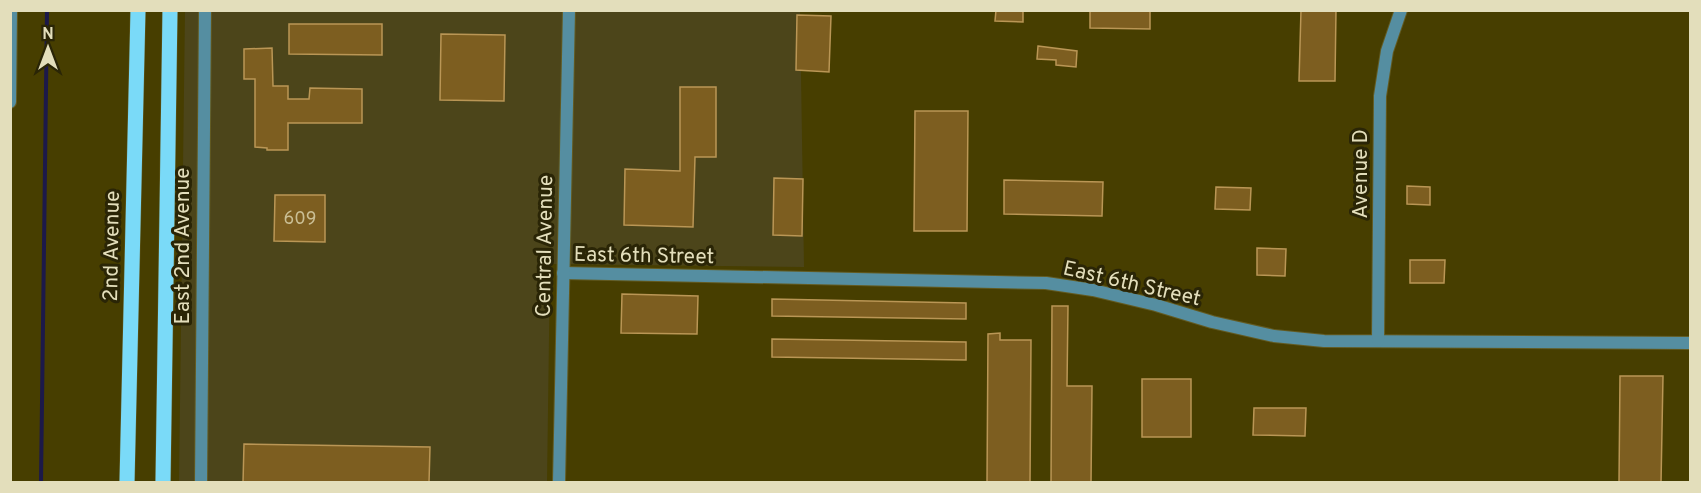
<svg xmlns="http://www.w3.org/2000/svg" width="1701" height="493" viewBox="0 0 1701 493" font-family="Overpass,sans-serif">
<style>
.built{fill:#4c451a}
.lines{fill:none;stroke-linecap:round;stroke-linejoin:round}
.stream{stroke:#1c1949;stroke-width:4}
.building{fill:#7d5e20;stroke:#ba9655;stroke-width:1.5}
.minor-casing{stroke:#635b22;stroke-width:14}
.major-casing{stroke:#635b22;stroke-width:16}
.minor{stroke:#558ea1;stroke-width:12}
.major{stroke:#7adaf8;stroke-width:15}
.labels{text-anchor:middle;stroke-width:6;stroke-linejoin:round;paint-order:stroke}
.number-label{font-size:18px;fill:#cabe94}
.street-label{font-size:21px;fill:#e3debb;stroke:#2a2506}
</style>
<rect width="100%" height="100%" fill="#473e00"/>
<!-- built -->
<path class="built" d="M185,11H800L804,267L550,264L547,482H179Z"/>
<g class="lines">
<!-- stream -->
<path class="stream" d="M41,482L47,10"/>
</g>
<!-- building -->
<g class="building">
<path d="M996,10H1023V22L995,21Z"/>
<path d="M1090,10H1150V29L1090,28Z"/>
<path d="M1301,10H1336L1335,81H1299Z"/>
<path d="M797,15L831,16L829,72L796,70Z"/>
<path d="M289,24H382V55L289,54Z"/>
<path d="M441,34L505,35L504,101L440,100Z"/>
<path d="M1038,46L1077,51L1076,67L1056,65V60L1037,59Z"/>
<path d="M272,48L273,86H288V99H309L310,88L362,89V123H288V150H267V148L255,147V79H244V49Z"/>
<path d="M680,87H716V157H695L693,227L624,225L625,169L680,171Z"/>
<path d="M915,111H968L967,231H914Z"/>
<path d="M774,178L803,179L802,236L773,235Z"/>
<path d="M1004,180L1103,182L1102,216L1004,214Z"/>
<path d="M1407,186L1430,187V205L1407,204Z"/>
<path d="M1216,187L1251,188L1250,210L1215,209Z"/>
<path d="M275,195H325V242L274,241Z"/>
<path d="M1257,248L1286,249L1285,276L1257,275Z"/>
<path d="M1410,260H1445L1444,283H1410Z"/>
<path d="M622,294L698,296L697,334L621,333Z"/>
<path d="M772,299L966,303V319L772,316Z"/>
<path d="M1052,306H1068L1067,386H1092L1091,483H1051Z"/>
<path d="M1000,333V340H1031L1030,483H987L988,334Z"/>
<path d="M772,339L966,342V360L772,357Z"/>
<path d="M1620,376H1663L1661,483H1619Z"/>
<rect x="1142" y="379" width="49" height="58"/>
<path d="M1254,408H1306L1305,436L1253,435Z"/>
<path d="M244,444L430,447L429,483H243Z"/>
</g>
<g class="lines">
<defs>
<g id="minor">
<path d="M10,102L11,10"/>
<path d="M563,273L1046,283L1093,290L1156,305L1212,322L1274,336L1324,341L1690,343"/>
<path d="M1378,341L1380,96L1387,51L1401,10"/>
<path d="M201,482L205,10"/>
<path d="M559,482L569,10"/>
</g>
<g id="major">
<path d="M127,482L138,10"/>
<path d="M163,482L170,10"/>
</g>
</defs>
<!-- minor casing -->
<use href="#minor" class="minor-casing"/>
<!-- major casing -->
<use href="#major" class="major-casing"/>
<!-- minor -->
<use href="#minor" class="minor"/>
<!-- major -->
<use href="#major" class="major"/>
</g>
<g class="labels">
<!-- number labels -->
<g class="number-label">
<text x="300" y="224">609</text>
</g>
<!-- street labels -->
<g class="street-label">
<text transform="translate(1360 174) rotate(-90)" y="7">Avenue D</text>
<text transform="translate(111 246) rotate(-89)" y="7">2nd Avenue</text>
<text transform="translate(182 246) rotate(-90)" y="7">East 2nd Avenue</text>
<text transform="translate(544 246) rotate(-89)" y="7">Central Avenue</text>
<text transform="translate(644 255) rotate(1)" y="7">East 6th Street</text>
<text transform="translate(1132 283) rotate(13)" y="7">East 6th Street</text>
</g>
</g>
<!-- border -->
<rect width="1701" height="493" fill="none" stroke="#e3debb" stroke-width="24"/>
<!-- north arrow -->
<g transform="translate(48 48)" stroke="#2a2506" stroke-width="4.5" paint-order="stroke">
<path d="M0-4.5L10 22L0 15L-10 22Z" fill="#e3debb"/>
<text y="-9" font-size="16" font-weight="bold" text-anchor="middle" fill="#e3debb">N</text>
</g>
</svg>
